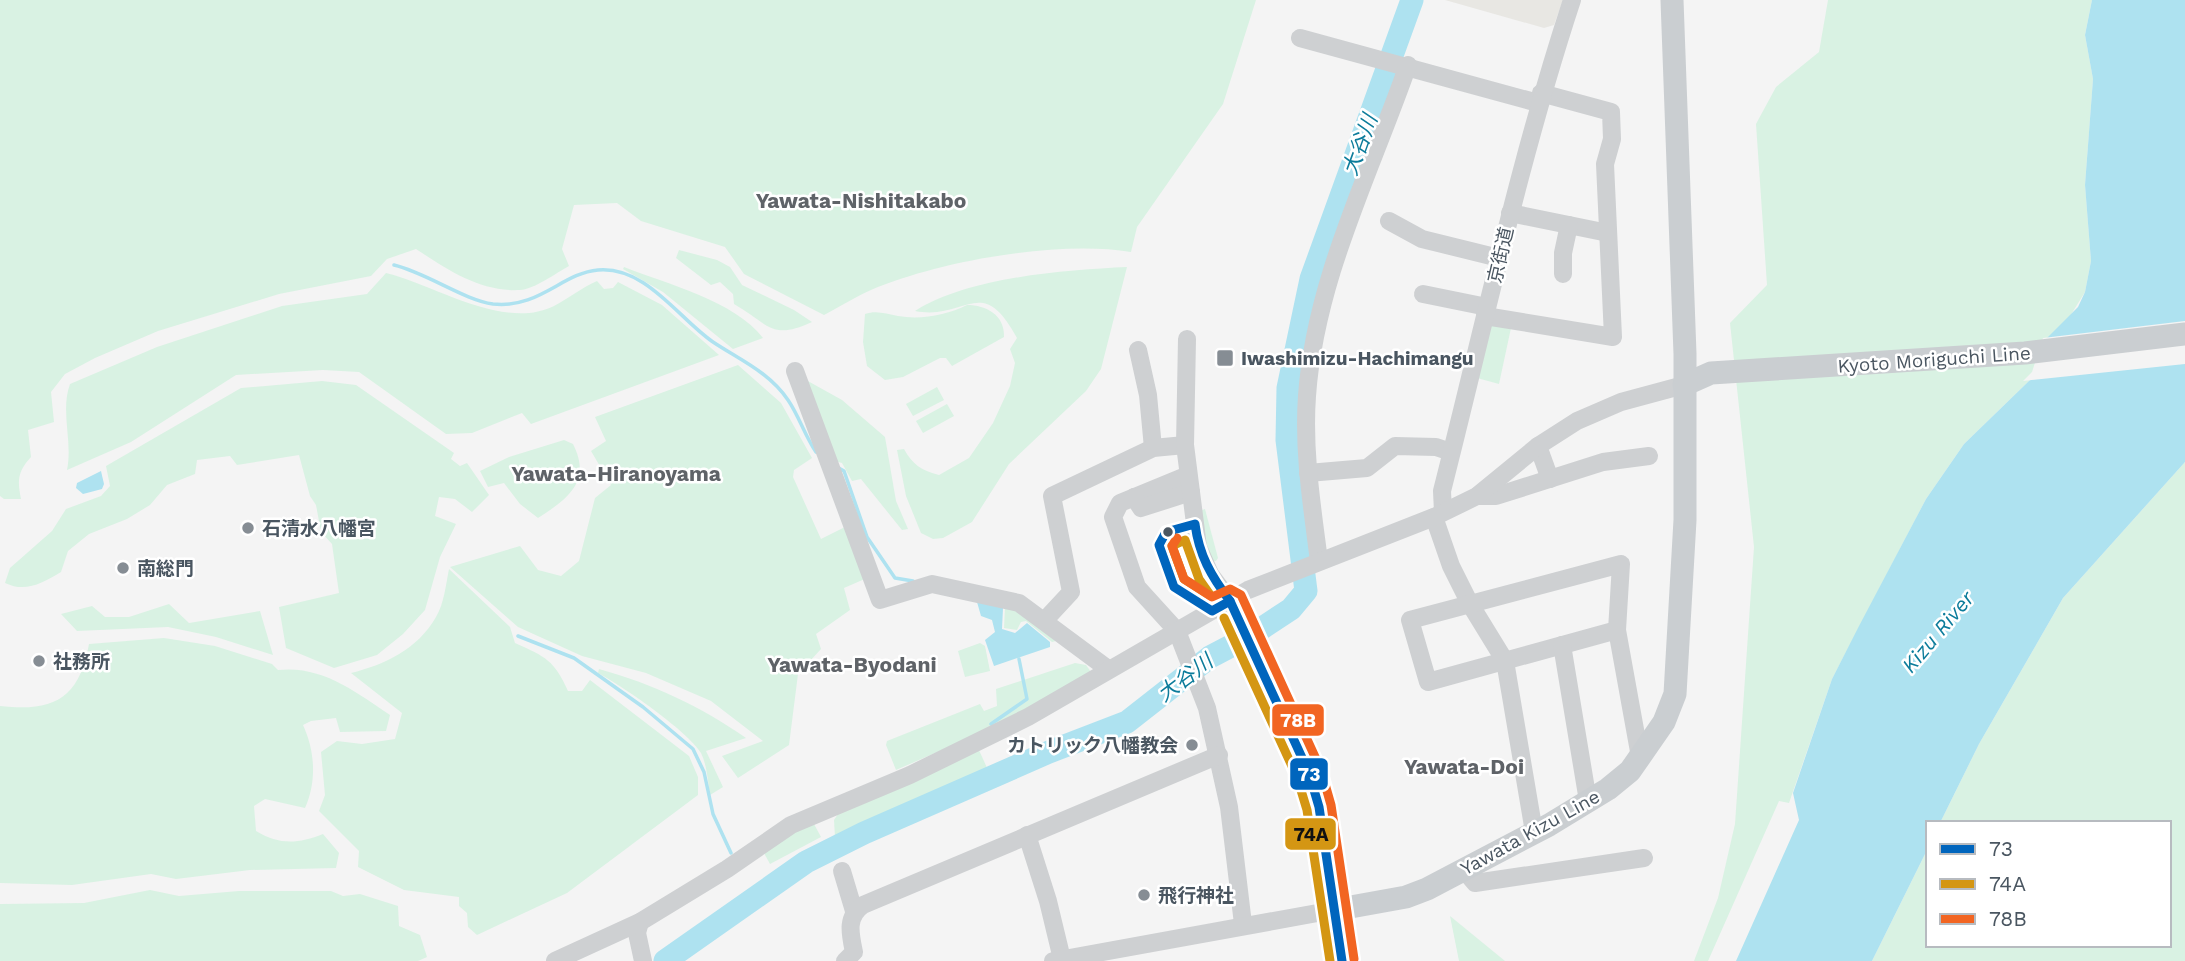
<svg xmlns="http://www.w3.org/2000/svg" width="2185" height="961" viewBox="0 0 2185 961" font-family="'Work Sans','Noto Sans JP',sans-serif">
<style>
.commercial{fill:#e8e7e3}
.green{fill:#d9f2e3}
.water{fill:#aee2f0}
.pier{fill:#f4f4f4}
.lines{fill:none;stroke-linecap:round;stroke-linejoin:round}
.stream{stroke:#aee2f0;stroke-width:3.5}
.river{stroke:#aee2f0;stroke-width:23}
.minor{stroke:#ced0d2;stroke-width:18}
.major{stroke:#caced1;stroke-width:23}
.bus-1-casing{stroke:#fff;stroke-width:14}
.bus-2-casing{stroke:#fff;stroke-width:14}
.bus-3-casing{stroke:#fff;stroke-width:14}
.bus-1{stroke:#0065bd;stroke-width:9}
.bus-2{stroke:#d49613;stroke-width:9}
.bus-3{stroke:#f26522;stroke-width:9}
.poi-dot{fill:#868d94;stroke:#fff;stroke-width:2.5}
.bus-dot{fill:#4a5661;stroke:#fff;stroke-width:2.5}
.labels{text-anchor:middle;stroke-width:5;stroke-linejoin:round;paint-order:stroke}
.street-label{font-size:19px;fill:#4a5661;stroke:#fff}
.poi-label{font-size:19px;font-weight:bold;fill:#4a5661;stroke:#fff;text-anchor:start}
.water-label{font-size:21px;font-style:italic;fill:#0c7c9b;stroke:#fff}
.neighbourhood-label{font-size:21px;font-weight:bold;fill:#5f6368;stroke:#fff}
.line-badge{stroke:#fff;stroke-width:2.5}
.badge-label{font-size:19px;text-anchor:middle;font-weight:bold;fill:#fff}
.pale-badge-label{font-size:19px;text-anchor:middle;font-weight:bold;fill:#111}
</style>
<rect width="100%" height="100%" fill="#f4f4f4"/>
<!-- commercial -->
<path class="commercial" d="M1445,0H1563L1554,25L1544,28Z"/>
<!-- green -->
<g class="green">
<path d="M0,0H1256L1223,104L1137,227L1131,252C1058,240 939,261 871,290C855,297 839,307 824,315L744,274L725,247L641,221L617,203L574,205L562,249L569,266C556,273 535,289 520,290C480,292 448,270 416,249L387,259L371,276L279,294L158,331L95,358L65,374L51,392L54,422L28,430L31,457C18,471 17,480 21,499H4L0,496Z"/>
<path d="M1828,0H2092L2085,35L2093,79L2085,185L2091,261L2085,292L2031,379L1964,444L1926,499L1832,679L1789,803L1779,801L1708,961H1694L1718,898L1735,824L1754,547L1730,323L1767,285L1756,124L1776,87L1819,52Z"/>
<path d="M679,250L717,260L730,267L742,285L794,310L812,322C771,341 769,324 734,304L733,294L720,282L711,285L676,258Z"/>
<path d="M624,267C667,284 735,301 763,338L733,349L663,292L623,269Z"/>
<path d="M1127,267L1101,369L1086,391L1009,464L972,522L943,538L933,539L921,533L906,496L897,450L904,449C912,464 922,471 939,475L969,458L993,423L1010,386L1015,363L1010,349L1017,338C981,272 967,321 915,311C969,277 1064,270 1127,267Z"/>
<path d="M386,273C435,285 504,331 554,306C569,298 581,288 597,281L604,289L613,288L618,282L662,305L719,355L531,424L522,413L472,433L446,434L359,372L323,370L236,375L131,442L67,470C73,440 60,412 70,384L157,347L282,306L367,294Z"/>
<path d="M967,305C986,305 1005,315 1004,337L952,366L946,358H940L903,377L885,380L867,366L863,342L865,314C877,310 886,314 898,316C921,320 947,315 967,305Z"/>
<path d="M1489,322L1511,328L1499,384L1477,378Z"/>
<path d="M738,365L781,403L812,458L794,470L793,477L821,539L847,526L867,578L844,588L850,610L816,634L821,649L798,674L789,745L738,778L722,756L763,741L711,701L646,673L582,656L518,627L450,567L520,546L538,570L561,576L579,561L595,498L611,485L591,451L606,441L595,417Z"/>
<path d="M806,380L842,400L885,437L896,501L908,529L902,530L861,479L852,481L842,463L835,461Z"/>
<path d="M322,381L356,385L454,453L451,459L460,466L467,463L489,495L472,512L455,499L439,497L435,516L456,524L440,557L425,610L403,634L377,655L334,668L286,648L279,607L339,593L332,544L321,532L316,505L310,496L299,455L237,465L230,456L197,460L195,474L167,485L150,505L127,519L89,534L68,551L61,572C42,583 26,593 5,583L10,568L52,531L66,509L101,496L110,486L106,466L241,388Z"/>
<path d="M937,387L944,400L913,416L906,404Z"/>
<path d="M947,404L954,416L923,433L916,421Z"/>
<path d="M564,440L573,444C592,481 568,499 538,518L520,504L504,483L488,487L480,471L509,457Z"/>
<path d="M2185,462V961H1872L1928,848V945H2169V823H1940L1979,744L2063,598Z"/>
<path d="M1205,509L1218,558L1216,561H1211L1203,542L1199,511Z"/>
<path d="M449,569L510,627L515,643C546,657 554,660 568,691H582L590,680L689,756L698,777V795L567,893L477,935L468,927L467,913L459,906V897L404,890L358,867L359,851L319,811L325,795L321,752L337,741L362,744L395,739L402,713L351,673C384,665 418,649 436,617C444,604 446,584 449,569Z"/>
<path d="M169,604L189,623L260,611L273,655L216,637L168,627L77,631L61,614L92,606L105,617H129Z"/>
<path d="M1008,606L1060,640L1052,642L1026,621L1021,622L1017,630L1004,628L1005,607Z"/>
<path d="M164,638L215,646L272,664L278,670C322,665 356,692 390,715L386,731L340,732L336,718L311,721L303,725C315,751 317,781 305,808L265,799L254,806L256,831C279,845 298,844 323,834L339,853L336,868L250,870L176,879L151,874L72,885L0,883V706C54,712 79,699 89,644Z"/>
<path d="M980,643L985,646L990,671L965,677L958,651Z"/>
<path d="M1075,663L1086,665L1091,672L988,730L896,770L886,745L887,741L980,704L984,711L997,706L996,689Z"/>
<path d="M599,669C653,684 700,706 746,738L706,751L723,787L710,795C708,782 707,765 701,753C688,731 621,685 598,673Z"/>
<path d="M978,748L988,770L835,838L834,820L840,811Z"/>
<path d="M814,824L821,837L770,864L764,853L790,834Z"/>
<path d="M150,890L179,896L239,891H331L343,896L360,894L398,906L399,926L420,935L427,957L418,961H0V904L84,903Z"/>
<path d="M1450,916L1505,961H1459Z"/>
</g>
<!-- water -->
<g class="water">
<path d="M2092,0H2185V462L2063,598L1979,744L1940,823H1928V848L1872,961H1736L1799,820L1793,793L1832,679L1859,626L1926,499L1964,444L2031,379L2047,338L2078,307L2085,292L2091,261L2085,185L2093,79L2085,35Z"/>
<path d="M101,471L104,484L102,489L83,494L76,488L77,483Z"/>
<path d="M977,602L1003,608L1002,629L1015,633L1027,623L1050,642V647L994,666L985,640L995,632L992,620L981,616Z"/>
</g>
<!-- pier -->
<path class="pier" d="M2185,321V364L2023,381L2032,372L2043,338Z"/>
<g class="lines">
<!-- stream -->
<g class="stream">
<path d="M394,265C427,273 464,300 493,304C539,309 562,273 598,270C646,266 678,318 713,342C740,360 769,372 788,400C799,416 805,436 816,452"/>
<path d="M837,467L844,471L867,537L895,578L913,581"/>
<path d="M518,636L574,658L643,707L693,749L704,772L713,814L731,853"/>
<path d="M991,724L1027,699L1019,659"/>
</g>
<!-- river -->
<path class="river" d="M665,961L806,862L864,833L1049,752L1127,722L1210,657L1250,636L1291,609L1306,591L1287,440L1288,388L1311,279L1412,0"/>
<!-- minor -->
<g class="minor">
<path d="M1300,38L1538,103"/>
<path d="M1510,213L1608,233"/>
<path d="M1389,221L1422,239L1499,258"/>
<path d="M1563,274V253L1569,225"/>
<path d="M1423,294L1487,307"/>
<path d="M1485,316L1613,337L1605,164L1612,139L1611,112L1541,93"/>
<path d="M1138,350L1148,395L1153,448"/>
<path d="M795,371L880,600L932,584L1019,603L1108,669"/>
<path d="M1538,446L1550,479"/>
<path d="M1308,473L1367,468L1395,446L1436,447L1451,452"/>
<path d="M1188,475L1120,503L1113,517L1137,587L1177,631L1207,708L1229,807L1243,924"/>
<path d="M1477,496H1496L1603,462L1649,456"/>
<path d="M1134,497L1141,508L1191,492"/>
<path d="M1443,512L1442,491C1484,326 1519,161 1572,0"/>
<path d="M1434,517L1451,566L1470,604L1505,661L1534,832"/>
<path d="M1319,561C1312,506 1303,451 1307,396C1315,280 1370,174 1408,65"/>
<path d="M1045,620L1071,592L1052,496L1153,448L1185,445"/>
<path d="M1617,630L1428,682L1410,620L1621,564L1617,630L1640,757"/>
<path d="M1562,645L1588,801"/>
<path d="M1027,835L1048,901L1062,959"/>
<path d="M1464,870L1475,883L1644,858"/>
<path d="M842,871L854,911"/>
<path d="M640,922L637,933L643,961"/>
<path d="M555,961L640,922L727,869L791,825L910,775L1028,717L1248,590L1434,517L1477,496L1538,446L1577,421L1621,402L1684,385"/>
<path d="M845,961L854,952C850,933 846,917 863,905L1219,755"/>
<path d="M1053,961L1334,910L1319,807L1309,773L1230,601L1210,574L1198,547L1185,445L1187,339"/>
</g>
<!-- major -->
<g class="major">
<path d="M1684,385L1711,373L2025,353L2185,334"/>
<path d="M1342,961L1334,910L1406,897L1427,889L1549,825L1608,789L1630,771L1646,748L1664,722L1675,694L1685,520V354L1672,0"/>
</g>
<defs>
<g id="bus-1">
<path d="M1195,524C1199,555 1211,576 1230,601L1212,611L1174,587L1159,545L1166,532Z"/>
<path d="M1230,601L1309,773L1319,807L1342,961"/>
</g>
<g id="bus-2">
<path d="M1185,540L1199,579L1211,596L1184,579L1172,546Z"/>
<path d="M1224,618L1297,777L1307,810L1330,961"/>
</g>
<path id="bus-3" d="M1177,538L1172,546L1184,579L1212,597L1230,589L1241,595L1321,770L1331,805L1354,959"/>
</defs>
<!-- bus-1 casing -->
<use href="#bus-1" class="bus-1-casing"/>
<!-- bus-2 casing -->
<use href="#bus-2" class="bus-2-casing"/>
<!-- bus-3 casing -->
<use href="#bus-3" class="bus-3-casing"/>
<!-- bus-1 -->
<use href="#bus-1" class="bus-1"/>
<!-- bus-2 -->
<use href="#bus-2" class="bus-2"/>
<!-- bus-3 -->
<use href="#bus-3" class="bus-3"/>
</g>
<!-- markers -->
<g class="poi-dot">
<rect x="1216" y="349" width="18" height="18" rx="3.5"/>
<circle cx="248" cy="528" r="7"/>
<circle cx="123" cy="568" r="7"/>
<circle cx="39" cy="661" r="7"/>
<circle cx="1192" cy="745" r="7"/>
<circle cx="1144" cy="895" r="7"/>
</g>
<circle class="bus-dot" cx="1168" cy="532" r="6"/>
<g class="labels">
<!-- street labels -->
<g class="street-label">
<text transform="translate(1500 255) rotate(-77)" y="7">京街道</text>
<text transform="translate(1934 359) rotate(-4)" y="7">Kyoto Moriguchi Line</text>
<text transform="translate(1530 832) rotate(-29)" y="7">Yawata Kizu Line</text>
</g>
<!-- poi labels -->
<g class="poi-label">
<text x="1241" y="365">Iwashimizu-Hachimangu</text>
<text x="262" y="535">石清水八幡宮</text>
<text x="137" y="575">南総門</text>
<text x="53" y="668">社務所</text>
<text x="1178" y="752" text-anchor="end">カトリック八幡教会</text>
<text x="1158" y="902">飛行神社</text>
</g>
<!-- water labels -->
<g class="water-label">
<text transform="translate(1360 145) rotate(-70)" y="7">大谷川</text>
<text transform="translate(1938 632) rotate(-50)" y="7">Kizu River</text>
<text transform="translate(1185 678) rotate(-37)" y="7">大谷川</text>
</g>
<!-- neighbourhood labels -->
<g class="neighbourhood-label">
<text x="861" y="208">Yawata-Nishitakabo</text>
<text x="616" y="481">Yawata-Hiranoyama</text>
<text x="852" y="672">Yawata-Byodani</text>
<text x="1464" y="774">Yawata-Doi</text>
</g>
</g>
<g class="line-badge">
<rect x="1271" y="703" width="54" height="34" rx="7" fill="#f26522"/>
<rect x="1289" y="757" width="40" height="34" rx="7" fill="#0065bd"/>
<rect x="1284" y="817" width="53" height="34" rx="7" fill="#d49613"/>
</g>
<g class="badge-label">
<text x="1298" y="727">78B</text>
<text x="1309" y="781">73</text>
</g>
<g class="pale-badge-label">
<text x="1311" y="841">74A</text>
</g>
<!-- legend -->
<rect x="1926" y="821" width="245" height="126" fill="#ffffff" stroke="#b7bbc0" stroke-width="2"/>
<rect x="1940" y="844" width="35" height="10" fill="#0065bd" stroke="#b7bbc0" stroke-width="2"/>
<text x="1989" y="856" font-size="21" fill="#4a5661">73</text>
<rect x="1940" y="879" width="35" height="10" fill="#d49613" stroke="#b7bbc0" stroke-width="2"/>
<text x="1989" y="891" font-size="21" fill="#4a5661">74A</text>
<rect x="1940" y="914" width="35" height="10" fill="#f26522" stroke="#b7bbc0" stroke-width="2"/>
<text x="1989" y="926" font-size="21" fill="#4a5661">78B</text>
</svg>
